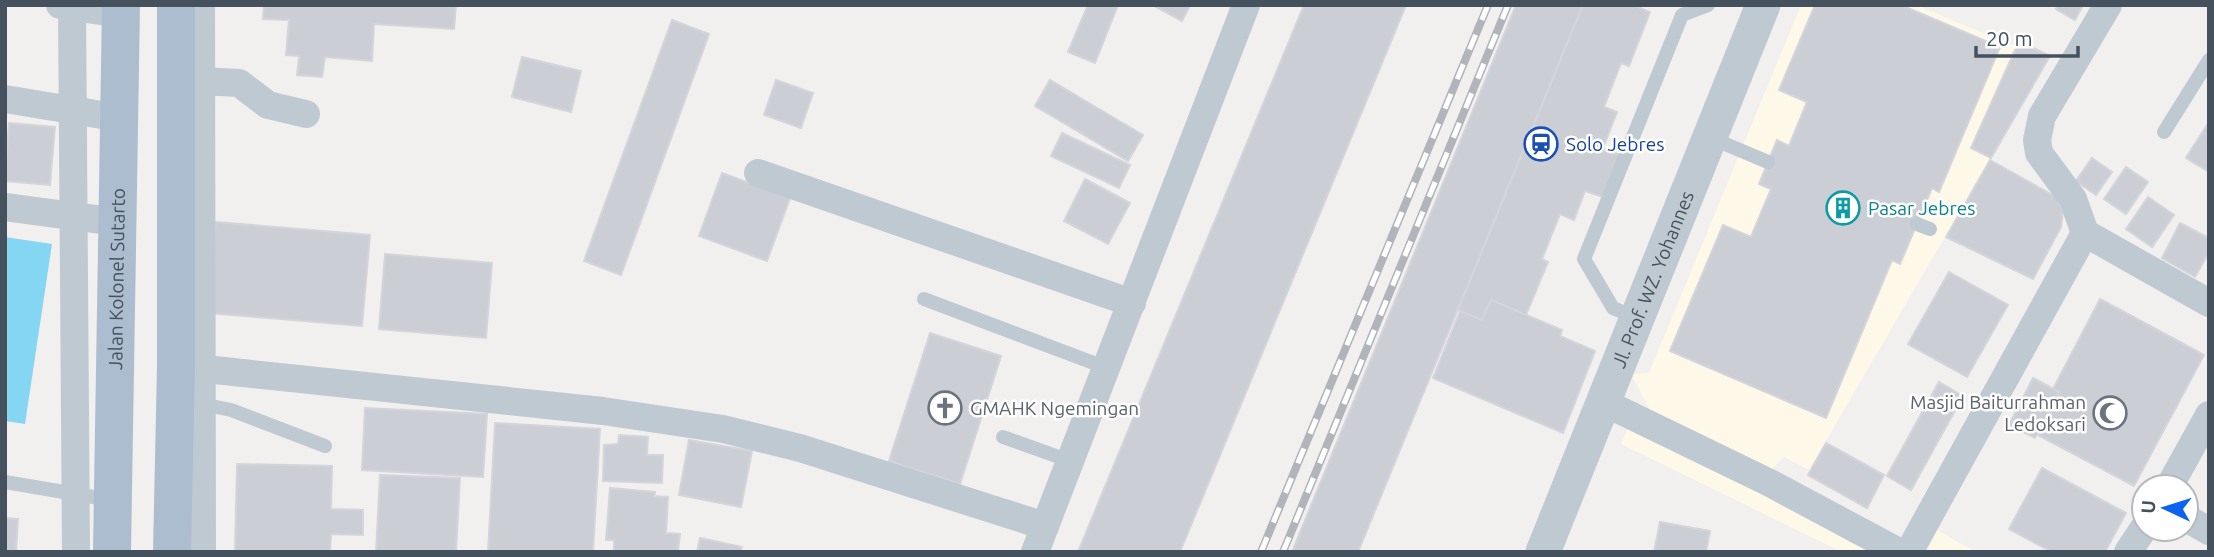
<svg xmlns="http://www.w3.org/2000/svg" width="2214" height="557" viewBox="0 0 2214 557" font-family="Ubuntu,sans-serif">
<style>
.commercial{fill:#fdf8e8}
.water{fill:#85d6f2}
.building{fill:#cbced4;stroke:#d3d5db;stroke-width:2}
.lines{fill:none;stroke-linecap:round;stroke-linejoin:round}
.service{stroke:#bfc9d2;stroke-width:14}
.minor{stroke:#bfc9d2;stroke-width:28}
.tertiary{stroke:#bfc9d2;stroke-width:35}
.primary{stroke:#adbdd0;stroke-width:38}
.rail-casing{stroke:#b1b4ba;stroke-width:8}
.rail{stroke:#fff;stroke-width:5;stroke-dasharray:16;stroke-linecap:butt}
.labels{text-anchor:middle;stroke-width:5;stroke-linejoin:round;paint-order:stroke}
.transit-label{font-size:19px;fill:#164399;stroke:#fff;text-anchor:start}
.culture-label{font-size:19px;fill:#0d838f;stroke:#fff;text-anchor:start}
.street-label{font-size:19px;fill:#46515e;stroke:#fff}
.worship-label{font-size:19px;fill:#5b616d;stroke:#fff;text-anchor:end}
</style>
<rect width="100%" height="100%" fill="#f2efef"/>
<!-- commercial -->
<g class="commercial">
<path d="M1801,5H1916L2017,47L1971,147L1991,158L1809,470L1784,457L1771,470L1651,412L1631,374L1649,373Z"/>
<path d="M1628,427L1876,552H1842L1621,444Z"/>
<path d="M1937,530L1976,552H1927Z"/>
</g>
<!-- water -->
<path class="water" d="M5,237L52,244L25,424L5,421Z"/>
<!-- building -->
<g class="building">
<path d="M264,5H456L454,29L374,24L372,61L325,57L322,77L297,75L299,56L286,55L289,20L263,19Z"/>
<path d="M1088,5H1118L1095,63L1068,52Z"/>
<path d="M1153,5H1190L1182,21Z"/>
<path d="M1304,5H1406L1180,552H1078Z"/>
<path d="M1516,5H1583L1358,552H1292Z"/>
<path d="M1583,5H1633L1650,12L1629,66L1621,63L1604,107L1617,112L1603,148L1620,155L1603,197L1585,191L1574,220L1560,214L1542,259L1548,262L1526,315L1491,300L1482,320L1458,310Z"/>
<path d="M1815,5H1901L2000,47L1939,192L1932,188L1900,264L1892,260L1826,418L1670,351L1723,225L1751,237L1771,189L1759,184L1777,140L1789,146L1807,102L1779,90Z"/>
<path d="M2058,5H2083L2075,20L2056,9Z"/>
<path d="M672,20L709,34L621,275L584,261Z"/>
<path d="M2019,41L2050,56L1991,158L1971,148Z"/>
<path d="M522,57L581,71L571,112L512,97Z"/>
<path d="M776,80L813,93L801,128L764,115Z"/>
<path d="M1050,80L1143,135L1128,161L1035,106Z"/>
<path d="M2209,122V172L2186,158Z"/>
<path d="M9,123L55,127L50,185L5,181Z"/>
<path d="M1062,133L1130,165L1119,188L1051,156Z"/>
<path d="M2092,158L2112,172L2096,195L2076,181Z"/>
<path d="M1990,160L2056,197L2063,211L2061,227L2033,279L1946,237Z"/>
<path d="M2126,167L2148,182L2126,214L2104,199Z"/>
<path d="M722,173L790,198L767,261L699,236Z"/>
<path d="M1085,179L1130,203L1108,244L1064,221Z"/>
<path d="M2148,197L2174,215L2152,247L2126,229Z"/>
<path d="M216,222L370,235L362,326L209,313Z"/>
<path d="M2180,223L2209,238V252L2195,277L2162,258Z"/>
<path d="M385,254L492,263L486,338L379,329Z"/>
<path d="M1949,272L2008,305L1967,377L1908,344Z"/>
<path d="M2100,299L2204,355L2134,486L2036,434L2059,392L2053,389Z"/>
<path d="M1491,300L1562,330L1560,336L1595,351L1563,433L1433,378L1460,311L1482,320Z"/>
<path d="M930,333L1001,356L960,484L889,461Z"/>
<path d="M2033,378L2059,392L2035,438L2009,425Z"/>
<path d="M1939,382L1963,396L1911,490L1887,476Z"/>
<path d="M365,408L487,414L483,477L362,470Z"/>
<path d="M495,423L600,429L593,552H488Z"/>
<path d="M619,435L648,437L647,455H663L662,483L603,481L604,445L618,444Z"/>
<path d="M689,440L752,451L741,507L679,495Z"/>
<path d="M1826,443L1884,475L1867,508L1808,475Z"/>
<path d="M237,464L332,466L331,509L363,510V535L331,534L330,552H235Z"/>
<path d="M2042,468L2126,513L2105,552H2052L2009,529Z"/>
<path d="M380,475L460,478L456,552H376Z"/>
<path d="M610,488L655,492L654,496L668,497L666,533L680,534L678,552H614V540H606Z"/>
<path d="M5,518L18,519L16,552H5Z"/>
<path d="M1660,522L1710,531L1706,552H1654Z"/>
<path d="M700,538L742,547L740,552H697Z"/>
</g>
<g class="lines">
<!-- service -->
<g class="service">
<path d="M2164,132L2209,60"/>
<path d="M1711,138L1768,162"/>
<path d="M1917,224L1930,229"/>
<path d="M924,299L1107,368"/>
<path d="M1637,318L1613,308L1584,259L1682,15L1708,5"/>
<path d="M197,403L231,410L325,446"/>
<path d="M1003,437L1070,461"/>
<path d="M5,482L111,500"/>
</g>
<!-- minor -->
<g class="minor">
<path d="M60,5L121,14"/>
<path d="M72,5L76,552"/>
<path d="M201,5L202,552"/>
<path d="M2108,5L2042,116L2037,140L2039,153L2073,199L2085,233L2209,303"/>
<path d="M200,81L239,83L268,105L306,114"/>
<path d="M5,99L120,118"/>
<path d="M758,173L1132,303"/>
<path d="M5,207L117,222"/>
<path d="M176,366L603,411L723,429L800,448L1045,526"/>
<path d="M1605,403L1770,483L1899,552"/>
<path d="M2169,487L2209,415"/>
<path d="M2186,518L2209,531"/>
<path d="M1035,552L1246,5"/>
<path d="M1909,552L2085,233"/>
<path d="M2128,552L2144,528"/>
</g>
<!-- tertiary -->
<path class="tertiary" id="s1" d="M1543,552L1763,5"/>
<!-- primary -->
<g class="primary">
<path id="s2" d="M112,552L121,5"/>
<path d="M172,552L176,366V5"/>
</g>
<defs>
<g id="rail">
<path d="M1261,552L1488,5"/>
<path d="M1283,552L1508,5"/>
</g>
</defs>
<!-- rail casing -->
<use href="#rail" class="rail-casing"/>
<!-- rail -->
<use href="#rail" class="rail"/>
</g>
<!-- icons -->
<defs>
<symbol id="station-ring" viewBox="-11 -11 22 22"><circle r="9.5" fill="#fff" stroke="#1a4fb4" stroke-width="1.5"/><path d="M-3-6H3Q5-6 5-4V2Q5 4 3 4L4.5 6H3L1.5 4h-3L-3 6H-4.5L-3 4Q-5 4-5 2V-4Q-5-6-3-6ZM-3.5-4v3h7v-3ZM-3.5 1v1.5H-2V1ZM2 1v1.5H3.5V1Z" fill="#1a4fb4"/></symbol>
<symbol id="building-ring" viewBox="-11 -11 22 22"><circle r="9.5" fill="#fff" stroke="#0f9aa8" stroke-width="1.5"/><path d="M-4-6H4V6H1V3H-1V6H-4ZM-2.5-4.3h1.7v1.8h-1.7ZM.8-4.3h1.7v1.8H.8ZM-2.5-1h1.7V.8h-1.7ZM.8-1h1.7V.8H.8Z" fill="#0f9aa8"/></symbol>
<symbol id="church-ring" viewBox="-11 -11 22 22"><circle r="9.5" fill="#fff" stroke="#6b7280" stroke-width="1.5"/><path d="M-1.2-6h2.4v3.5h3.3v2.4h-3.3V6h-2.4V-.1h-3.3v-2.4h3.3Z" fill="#6b7280"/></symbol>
<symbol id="mosque-ring" viewBox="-11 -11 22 22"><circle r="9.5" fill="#fff" stroke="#6b7280" stroke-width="1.5"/><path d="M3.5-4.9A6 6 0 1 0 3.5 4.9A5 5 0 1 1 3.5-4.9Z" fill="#6b7280"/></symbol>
</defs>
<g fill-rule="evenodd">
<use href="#station-ring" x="1522" y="125" width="38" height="38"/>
<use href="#building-ring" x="1824" y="189" width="38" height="38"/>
<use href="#church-ring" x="926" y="389" width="38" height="38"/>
<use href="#mosque-ring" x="2091" y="394" width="38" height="38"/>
</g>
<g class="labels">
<!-- transit labels -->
<g class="transit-label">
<text x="1566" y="151">Solo Jebres</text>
</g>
<!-- culture labels -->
<g class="culture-label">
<text x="1868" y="215">Pasar Jebres</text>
</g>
<!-- street labels -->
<g class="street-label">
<text dy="7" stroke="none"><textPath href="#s2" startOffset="273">Jalan Kolonel Sutarto</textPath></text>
<text dy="7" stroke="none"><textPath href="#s1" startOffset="294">Jl. Prof. WZ. Yohannes</textPath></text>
</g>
<!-- worship labels -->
<g class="worship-label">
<text x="2086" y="409">Masjid Baiturrahman<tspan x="2086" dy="22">Ledoksari</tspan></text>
<text x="970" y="415" text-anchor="start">GMAHK Ngemingan</text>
</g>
</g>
<!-- border -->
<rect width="2214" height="557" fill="none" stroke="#46515e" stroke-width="14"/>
<!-- north arrow -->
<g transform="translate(2165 508) rotate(274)"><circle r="33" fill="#ffffff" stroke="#b5b9bf" stroke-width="2"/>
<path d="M0-5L12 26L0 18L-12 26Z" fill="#0c63ef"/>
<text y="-10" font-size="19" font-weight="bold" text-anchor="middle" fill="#46515e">U</text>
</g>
<!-- scale -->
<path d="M1976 46v10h102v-10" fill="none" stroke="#46515e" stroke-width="3.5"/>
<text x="1986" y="46" font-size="21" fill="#46515e" stroke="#ffffff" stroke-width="5" paint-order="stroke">20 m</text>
</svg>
